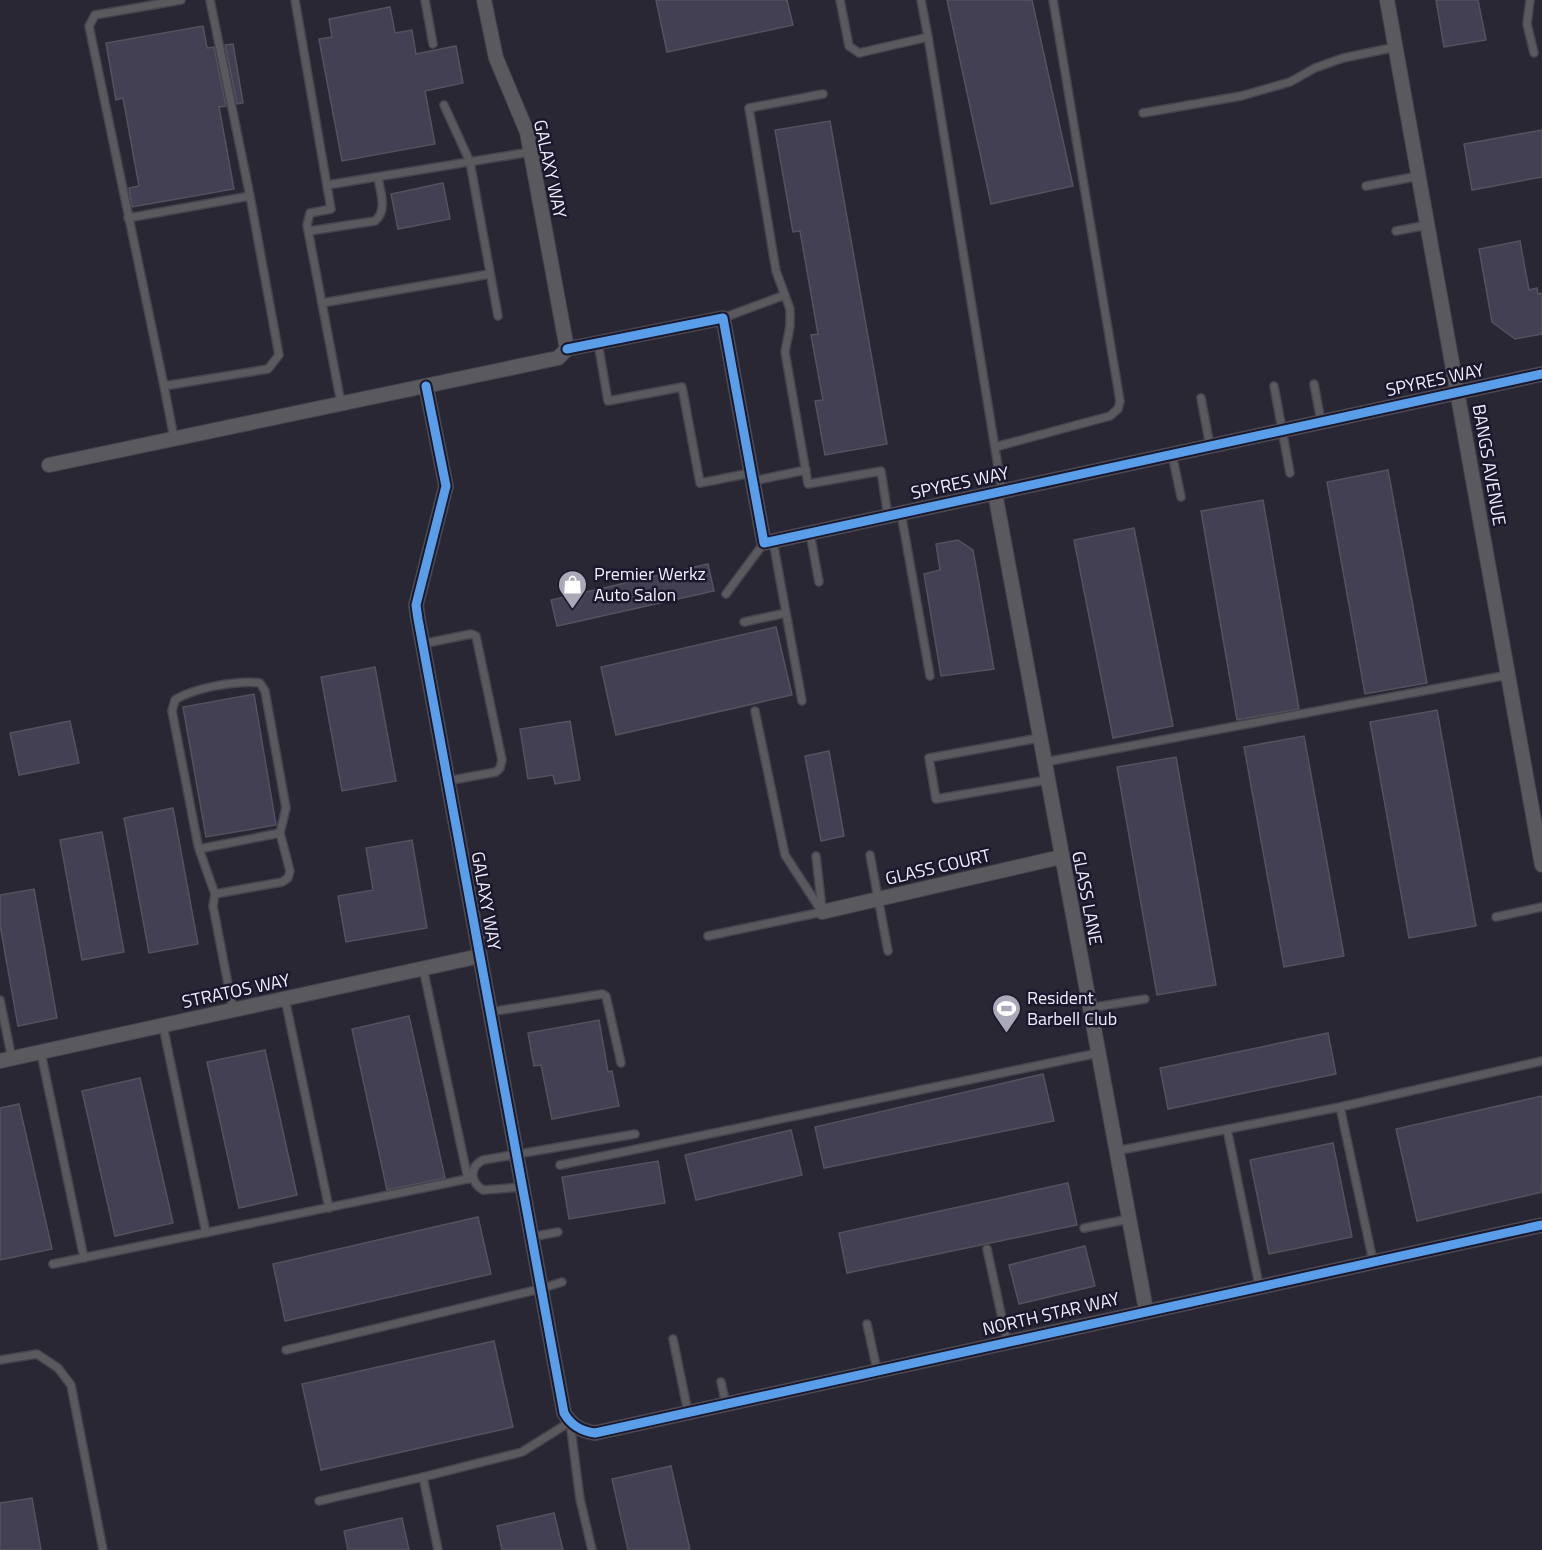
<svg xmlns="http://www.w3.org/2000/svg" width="1542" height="1550" viewBox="0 0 1542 1550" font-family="'Titillium Web',sans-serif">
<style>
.building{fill:#434054;stroke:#53535d;stroke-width:1.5}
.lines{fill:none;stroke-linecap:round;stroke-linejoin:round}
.service-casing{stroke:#45444f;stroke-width:10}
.minor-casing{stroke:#45444f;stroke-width:16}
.service{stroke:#5a5a5e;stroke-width:7}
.minor{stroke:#5a5a5e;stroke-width:14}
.cycleway-casing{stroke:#1b182d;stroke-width:13}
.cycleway{stroke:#5a9eea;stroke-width:9}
.labels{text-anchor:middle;stroke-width:5;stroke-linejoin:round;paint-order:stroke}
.street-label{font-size:18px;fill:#f0effe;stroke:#1b182d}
.poi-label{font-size:18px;fill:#f0effe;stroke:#1b182d;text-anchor:start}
</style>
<rect width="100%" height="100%" fill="#282733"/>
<!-- building -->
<g class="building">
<path d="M656,0H787L793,25L667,52Z"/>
<path d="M947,0H1032L1073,186L991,204Z"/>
<path d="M1436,0H1478L1486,40L1444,47Z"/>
<path d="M390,7L395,33L412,30L416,54L456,46L463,83L425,91L435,144L342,161L319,39L332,37L329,19Z"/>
<path d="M203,26L207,48L214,47L226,106L219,107L234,189L132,207L129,188L139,186L123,98L116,100L106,43Z"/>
<path d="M233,44L243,103L237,104L225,45Z"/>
<path d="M830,121L887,444L825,455L815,401L823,400L811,335L818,334L800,231L793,232L775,130Z"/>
<path d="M1542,130V177L1472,190L1464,144Z"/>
<path d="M443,183L450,219L398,229L391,194Z"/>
<path d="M1520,241L1529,290L1537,288L1538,294L1542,293V334L1515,339L1492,322L1479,249Z"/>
<path d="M1388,470L1427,683L1365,694L1327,482Z"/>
<path d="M1263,500L1299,709L1237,720L1201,511Z"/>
<path d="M1134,528L1173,726L1113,738L1074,540Z"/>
<path d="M958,540L973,550L994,669L941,676L924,574L940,570L936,544Z"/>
<path d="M708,564L714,591L557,626L551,600Z"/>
<path d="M776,627L792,695L616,735L601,667Z"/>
<path d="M375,667L396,781L342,791L321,677Z"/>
<path d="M254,694L276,825L206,837L183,707Z"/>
<path d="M1437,710L1476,926L1409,938L1370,722Z"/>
<path d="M70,721L79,763L19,775L10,733Z"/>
<path d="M570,721L580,780L555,784L553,775L528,779L520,729Z"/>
<path d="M1304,736L1344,956L1284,967L1244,747Z"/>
<path d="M829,751L844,836L821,841L805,756Z"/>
<path d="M1176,757L1216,985L1157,995L1117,767Z"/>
<path d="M173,808L198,944L149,953L124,818Z"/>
<path d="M102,832L124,952L82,960L60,840Z"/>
<path d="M412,840L427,928L346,942L338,896L373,890L366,848Z"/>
<path d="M34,889L57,1018L18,1026L0,925V895Z"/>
<path d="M409,1016L445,1178L387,1190L352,1029Z"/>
<path d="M599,1020L608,1072L612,1071L619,1106L552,1119L541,1065L534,1066L528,1033Z"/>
<path d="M1328,1033L1336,1074L1168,1109L1160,1068Z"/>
<path d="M265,1050L297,1195L239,1208L207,1062Z"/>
<path d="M1043,1074L1054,1121L824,1168L815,1127Z"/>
<path d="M140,1078L173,1223L115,1236L82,1091Z"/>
<path d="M1542,1096V1192L1417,1221L1396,1129Z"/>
<path d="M19,1104L52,1249L0,1260V1108Z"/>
<path d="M791,1130L802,1175L696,1200L685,1155Z"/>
<path d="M1333,1143L1352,1237L1269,1254L1250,1160Z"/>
<path d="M658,1161L665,1203L569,1219L562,1177Z"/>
<path d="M1068,1183L1077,1225L847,1273L839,1233Z"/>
<path d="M478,1217L491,1274L285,1321L273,1264Z"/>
<path d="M1085,1246L1095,1286L1019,1304L1009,1265Z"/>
<path d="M494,1341L513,1427L321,1470L302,1384Z"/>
<path d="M671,1466L690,1550H628L612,1479Z"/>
<path d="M32,1498L41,1550H0V1503Z"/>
<path d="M554,1513L563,1550H502L497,1526Z"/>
<path d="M402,1518L409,1550H348L344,1531Z"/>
</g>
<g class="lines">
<defs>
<g id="service">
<path d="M295,0L331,209L310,213L307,225L341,403"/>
<path d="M425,0L433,44"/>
<path d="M840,0L849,46L859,53L928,37L1002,491"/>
<path d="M921,0L928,37"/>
<path d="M1530,0L1527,24L1534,53"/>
<path d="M823,94L749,108L776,271L790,309V326L785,352L808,484L881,471L888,516"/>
<path d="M444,105L470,162L498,316"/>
<path d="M1143,113L1241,96L1290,82L1315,68L1343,58L1396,47"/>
<path d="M327,185L530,152"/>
<path d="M1366,186L1419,176"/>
<path d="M128,218L250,196"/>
<path d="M309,231L375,221C388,210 380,192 378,177"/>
<path d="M1396,231L1427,225"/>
<path d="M322,303L490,274"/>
<path d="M723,318L785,295"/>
<path d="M598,343L608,401L682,387L700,483L751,473"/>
<path d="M1314,384L1321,421"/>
<path d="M164,386L89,26L95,15L181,0"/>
<path d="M1274,386L1290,473"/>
<path d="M1201,398L1210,446"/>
<path d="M174,438L164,386L268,369L279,355L250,196L210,0"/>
<path d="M995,447L1110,416L1118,409L1120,401L1053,0"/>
<path d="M1172,454L1181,497"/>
<path d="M753,481L806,470"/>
<path d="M901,513L930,676"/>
<path d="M810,533L819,582"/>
<path d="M773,541L802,701"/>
<path d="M726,594L764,543"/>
<path d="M744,622L786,613"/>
<path d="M422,644L471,634L476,636L502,760L500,768L496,772L447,781"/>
<path d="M755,711L785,855L822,912"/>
<path d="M1039,738L929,758L936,799L1047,780"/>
<path d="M1045,762L1508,675"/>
<path d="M199,849L280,833L286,808L265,691L260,683C238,680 193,688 175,700L172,711L198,845L199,849L215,894"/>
<path d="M870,855L888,951"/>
<path d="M816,856L822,909"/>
<path d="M1496,917L1542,907"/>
<path d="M708,936L822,912"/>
<path d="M423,968L468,1179"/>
<path d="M285,999L329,1208"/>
<path d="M0,1000L12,1059"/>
<path d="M1089,1008L1145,999"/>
<path d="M233,1010L213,906L215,894L282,882L288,878L290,871L280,833"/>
<path d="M490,1012L602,994L606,996L621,1063"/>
<path d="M163,1026L206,1233"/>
<path d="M41,1053L84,1258"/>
<path d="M1340,1107L1373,1261"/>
<path d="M1227,1129L1259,1285"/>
<path d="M1116,1151L1340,1107L1542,1061"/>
<path d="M560,1165L1098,1053"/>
<path d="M522,1187L483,1190C470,1182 469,1167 483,1160L635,1134"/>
<path d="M1084,1228L1129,1219"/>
<path d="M531,1237L558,1232"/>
<path d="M987,1249L1007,1341"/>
<path d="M53,1264L472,1178"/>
<path d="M867,1324L877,1370"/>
<path d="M673,1339L688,1412"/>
<path d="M286,1350L540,1289L562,1282"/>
<path d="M0,1360L37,1354L58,1368L71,1385L103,1550"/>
<path d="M721,1382L726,1404"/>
<path d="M319,1501L423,1477"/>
<path d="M438,1550L423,1477L522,1452L570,1422L580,1499L592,1550"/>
</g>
<g id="minor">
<path d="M484,0L496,58L527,132L567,349"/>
<path d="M1387,0L1542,865"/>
<path d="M567,349L723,318L764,543L1542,374"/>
<path d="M426,386L446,486L416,605L418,619L564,1413C571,1425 580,1431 595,1433L1542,1225"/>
<path d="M49,465L558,358L567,349"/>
<path d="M995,493L1146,1310"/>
<path d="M822,912L1061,857"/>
<path d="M0,1061L480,956"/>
</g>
</defs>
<!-- service casing -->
<use href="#service" class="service-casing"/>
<!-- minor casing -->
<use href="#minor" class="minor-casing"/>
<!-- service -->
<use href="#service" class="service"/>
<!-- minor -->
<use href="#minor" class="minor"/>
<defs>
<g id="cycleway">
<path d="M567,349L723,318L764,543L1542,374"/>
<path d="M426,386L446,486L416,605L418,619L564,1413C571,1425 580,1431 595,1433L1542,1225"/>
</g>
</defs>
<!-- cycleway casing -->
<use href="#cycleway" class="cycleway-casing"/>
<!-- cycleway -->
<use href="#cycleway" class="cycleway"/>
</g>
<!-- icons -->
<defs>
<symbol id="shop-pin" viewBox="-11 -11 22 30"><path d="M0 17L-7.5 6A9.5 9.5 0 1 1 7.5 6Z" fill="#aaa9b7" stroke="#1b182d"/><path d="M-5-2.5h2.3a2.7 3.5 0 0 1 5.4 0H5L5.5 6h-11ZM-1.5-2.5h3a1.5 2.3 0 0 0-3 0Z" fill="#fff"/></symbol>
<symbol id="stadium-pin" viewBox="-11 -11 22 30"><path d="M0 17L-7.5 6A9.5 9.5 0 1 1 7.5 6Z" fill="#aaa9b7" stroke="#1b182d"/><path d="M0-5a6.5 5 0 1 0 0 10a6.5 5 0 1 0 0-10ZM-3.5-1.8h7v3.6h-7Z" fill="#fff"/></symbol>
</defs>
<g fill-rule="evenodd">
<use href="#shop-pin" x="556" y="568" width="33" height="45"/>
<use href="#stadium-pin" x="990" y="992" width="33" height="45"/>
</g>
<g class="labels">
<!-- street labels -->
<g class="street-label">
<text transform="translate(550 169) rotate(78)" y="6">GALAXY WAY</text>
<text transform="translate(1435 380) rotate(-12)" y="6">SPYRES WAY</text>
<text transform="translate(1489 465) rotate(80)" y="6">BANGS AVENUE</text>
<text transform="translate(960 483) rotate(-12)" y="6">SPYRES WAY</text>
<text transform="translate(938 867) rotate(-13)" y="6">GLASS COURT</text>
<text transform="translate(1087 898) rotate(79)" y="6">GLASS LANE</text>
<text transform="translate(486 901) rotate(80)" y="6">GALAXY WAY</text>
<text transform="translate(236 991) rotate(-12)" y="6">STRATOS WAY</text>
<text transform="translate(1051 1314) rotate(-13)" y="6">NORTH STAR WAY</text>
</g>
<!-- poi labels -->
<g class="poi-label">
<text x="594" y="580">Premier Werkz<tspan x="594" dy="21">Auto Salon</tspan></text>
<text x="1027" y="1004">Resident<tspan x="1027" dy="21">Barbell Club</tspan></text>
</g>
</g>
</svg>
